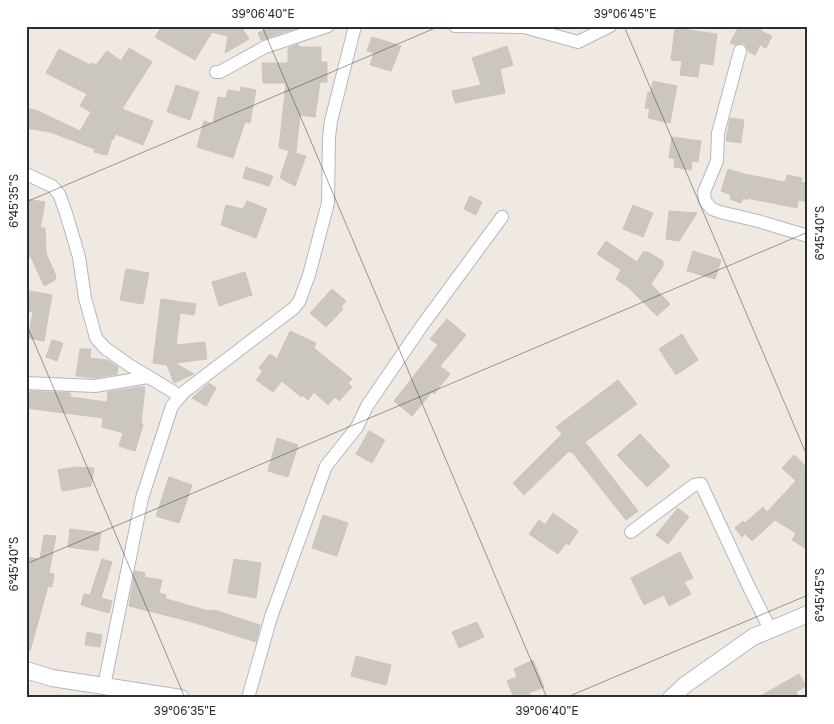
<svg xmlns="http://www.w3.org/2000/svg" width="834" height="724" viewBox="0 0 834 724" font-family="'Golos Text',sans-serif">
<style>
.building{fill:#cbc7bf;stroke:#cbc5ba}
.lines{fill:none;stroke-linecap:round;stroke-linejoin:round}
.minor-casing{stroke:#b4b7c1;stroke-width:14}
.tertiary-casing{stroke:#b4b7c1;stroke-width:18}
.minor{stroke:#fff;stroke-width:12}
.tertiary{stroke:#fff;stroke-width:16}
.ticks{fill:none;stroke:#2e2e2e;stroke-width:1;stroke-opacity:0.45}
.neatline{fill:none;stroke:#2e2e2e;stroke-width:2}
.ticks-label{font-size:12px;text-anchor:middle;fill:#2e2e2e}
</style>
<rect width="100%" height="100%" fill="#efe9e1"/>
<!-- building -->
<g class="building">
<path d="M162,26H241L249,39L225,53L228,36L212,32L195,60L155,37Z"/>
<path d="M273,26H302L261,40L258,33Z"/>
<path d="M739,26H763L761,31L772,36L766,48L760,45L755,55L748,51L746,46L743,43L735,45L730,43Z"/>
<path d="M675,28L717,34L713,65L700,63L698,77L680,75L682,61L671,60Z"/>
<path d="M372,37L401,46L391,71L370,65L374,53L367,51Z"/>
<path d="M298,44L299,47H321V62H327V82H320L315,117L300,115L296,152L279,148L286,83H263L262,63H288V48Z"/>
<path d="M507,46L513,65L500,69L505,93L455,103L452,91L481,85L472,58Z"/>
<path d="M129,48L152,62L122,109L153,121L143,145L116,134L113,140L112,139L107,155L94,152L95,149L50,132L26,128V108L38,111L80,131L91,112L80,106L87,94L46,73L59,49L90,65L91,63L96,65L107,51L121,61Z"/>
<path d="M653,81L677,86L670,123L648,118L650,109L645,108L648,92H651Z"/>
<path d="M176,85L199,92L190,120L167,112Z"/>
<path d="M241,87L256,90L250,123L245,122L233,158L197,147L204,121L213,124L218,97L226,98L228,90L240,92Z"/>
<path d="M730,118L744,120L741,143L726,141Z"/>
<path d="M672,137L701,141L698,162L692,161L691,170L674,167L675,159L669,158Z"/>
<path d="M289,151L306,156L295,186L280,178Z"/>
<path d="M246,167L273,176L269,186L243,178Z"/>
<path d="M728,169L744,174L785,182L787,175L802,178L801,182L808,183V202L798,200L797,208L747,198V200L743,198L741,203L730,199L731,195L721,191Z"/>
<path d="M470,196L482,202L476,215L464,209Z"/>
<path d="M26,199L45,202L40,228H45L46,253L56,276L55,280L44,286L31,257H26Z"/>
<path d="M247,201L267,209L256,238L221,225L226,205L243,209Z"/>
<path d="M633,205L653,213L643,237L623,229Z"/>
<path d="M669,211L697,213L679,241L666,239Z"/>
<path d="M606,241L637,262L643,252H648L663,261V266L651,284L670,304L657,316L629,288L616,279L621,270L597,254Z"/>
<path d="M693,251L721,260L715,279L687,271Z"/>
<path d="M126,269L149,273L143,304L120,300Z"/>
<path d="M245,272L252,295L219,306L212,282Z"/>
<path d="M332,289L346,301L341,307L343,309L326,327L310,313Z"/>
<path d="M30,291L52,295L44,341L28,338L33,312L26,311Z"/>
<path d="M161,299L196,304L194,315L180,313L176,345L205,342L207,359L175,363L194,374L174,383L167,365L153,363Z"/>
<path d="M447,319L466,335L440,366L450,374L434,394L432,392L412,416L394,401L438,345L430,339Z"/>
<path d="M290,331L316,343L314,348L352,379L348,383L352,387L339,401L335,397L328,405L314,392L308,400L302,395L301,397L282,381L273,392L256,380L263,371L259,368L270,354L277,359Z"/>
<path d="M682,334L698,360L676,375L659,349Z"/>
<path d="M52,340L63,343L57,361L46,357Z"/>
<path d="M80,349H91L90,358L107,360L118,367L117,374L94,378L76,376Z"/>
<path d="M618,380L637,404L585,442L638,511L626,520L572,452L571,453L569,451L524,495L513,483L562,434L556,427Z"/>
<path d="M209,383L216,388L206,406L192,398Z"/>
<path d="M140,387H145L141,424L143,425L135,451L119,446L123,433L102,427L103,418L26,408V391L71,393L70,397L107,402L108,392Z"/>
<path d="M369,431L385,440L372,463L356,454Z"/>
<path d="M640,434L670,466L647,487L617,455Z"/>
<path d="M277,438L298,445L288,477L268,471Z"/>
<path d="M794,455L808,468V550L792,540L796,533L775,520L752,541L746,535L748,531L742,537L735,528L743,521L745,523L763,507L767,512L796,481L782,468Z"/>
<path d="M76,467L94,468L91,486L62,491L58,470Z"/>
<path d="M169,477L192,485L179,523L156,516Z"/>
<path d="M678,508L689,517L668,544L656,535Z"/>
<path d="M553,513L578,531L569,545L566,543L558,554L529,534L539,520L545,525Z"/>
<path d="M323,515L348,523L337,556L312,548Z"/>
<path d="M70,529L101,533L98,551L68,547Z"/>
<path d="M44,535L56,536L49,573L54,574L52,587L48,586L30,651H26V557L40,559Z"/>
<path d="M680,552L693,578L684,582L691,594L669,606L664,595L644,605L631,578Z"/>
<path d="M102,559L112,562L101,598L112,601L109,613L81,605L84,594L90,595Z"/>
<path d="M234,559L261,563L256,598L228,593Z"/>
<path d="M135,571L145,573L144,577L162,580L159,593L166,595V599L209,611L214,610L260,625L256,642L192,622L129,606Z"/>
<path d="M477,622L484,637L459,648L452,632Z"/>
<path d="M87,632L102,635L100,647L85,645Z"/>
<path d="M356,656L391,665L386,685L351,676Z"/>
<path d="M533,660L544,687L529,693L531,698H514L507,681L517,677L514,669Z"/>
<path d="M799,674L806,686L796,692L800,698H757Z"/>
</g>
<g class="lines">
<defs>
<g id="minor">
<path d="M455,26L524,27L578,42L610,26"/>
<path d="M740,51L718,133L717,161L704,192L705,201L712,209L720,212L758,221L808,236"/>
<path d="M216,72H220L265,47L328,26"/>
<path d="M26,174L52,186L59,194L66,213L79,257L85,298L96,338L105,348L129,365L180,396"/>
<path d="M26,383L95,386L148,377"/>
<path d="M631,532L694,485L701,484L749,587L770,629"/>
<path d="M104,686L142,498L172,406L184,392L294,308L299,302L309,275L328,203L329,137L331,121L355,26"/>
<path d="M248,698L271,617L326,466L357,427L367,406L421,327L502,217"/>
</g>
<g id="tertiary">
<path d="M26,670L52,678L181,698"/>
<path d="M671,698L685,685L753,637L808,614"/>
</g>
</defs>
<!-- minor casing -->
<use href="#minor" class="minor-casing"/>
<!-- tertiary casing -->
<use href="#tertiary" class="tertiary-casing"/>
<!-- minor -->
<use href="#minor" class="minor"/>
<!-- tertiary -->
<use href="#tertiary" class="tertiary"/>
</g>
<!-- ticks -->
<path class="ticks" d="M262,26L547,698M624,26L808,458M26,202L440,26M26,323L185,698M26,564L808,232M565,698L808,595"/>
<!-- border -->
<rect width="834" height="724" fill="none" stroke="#ffffff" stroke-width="55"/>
<rect x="28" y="28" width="778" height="668" class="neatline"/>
<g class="ticks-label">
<text x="263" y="18">39°06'40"E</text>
<text x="625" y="18">39°06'45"E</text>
<text transform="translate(14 201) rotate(-90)" y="4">6°45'35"S</text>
<text transform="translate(820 233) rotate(-90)" y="4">6°45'40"S</text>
<text transform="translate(14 564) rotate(-90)" y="4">6°45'40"S</text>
<text transform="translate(820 595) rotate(-90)" y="4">6°45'45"S</text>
<text x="185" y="715">39°06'35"E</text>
<text x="547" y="715">39°06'40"E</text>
</g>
</svg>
